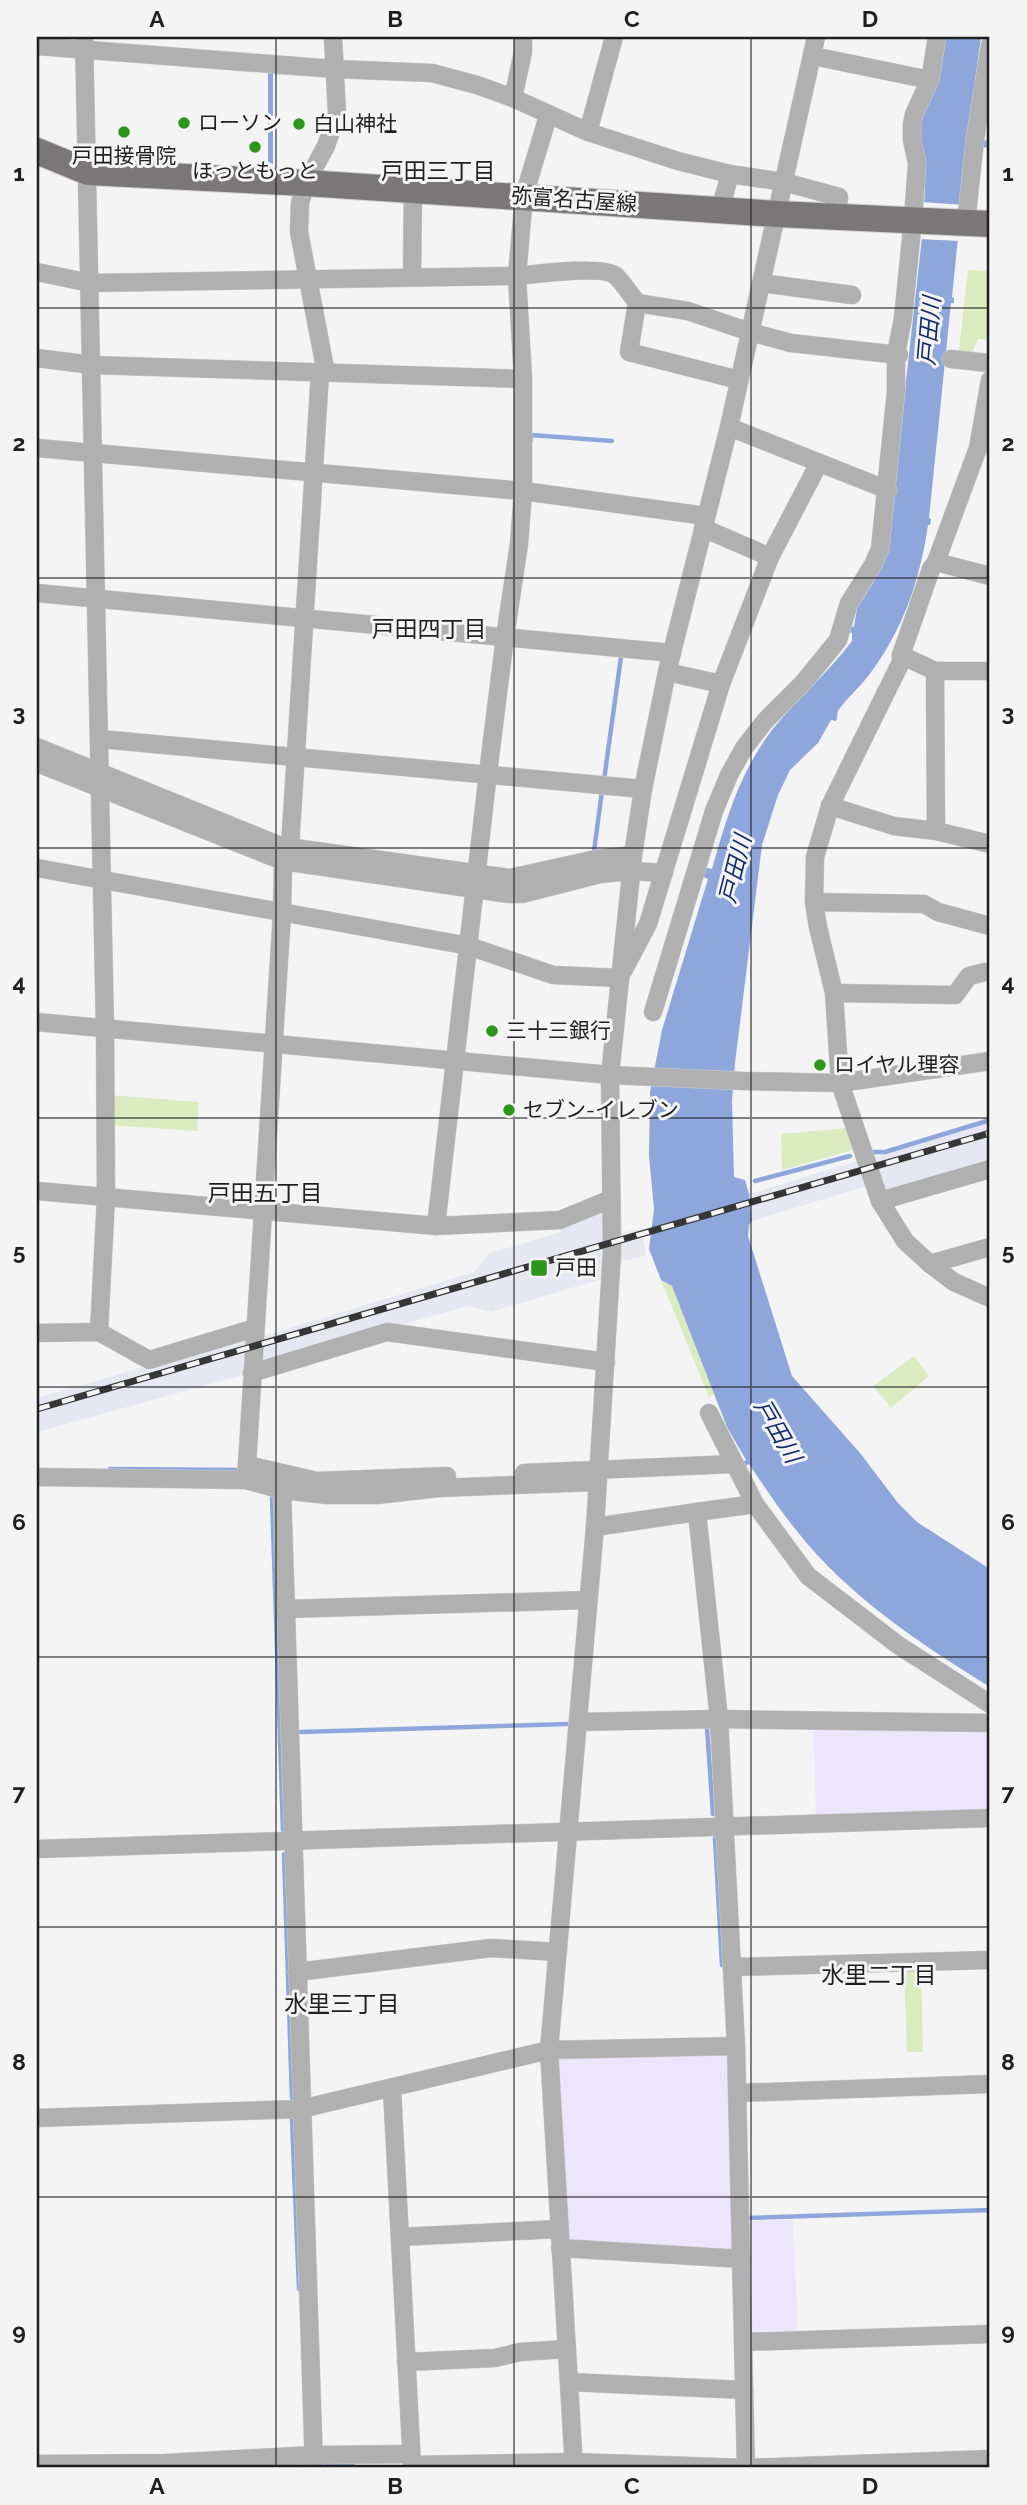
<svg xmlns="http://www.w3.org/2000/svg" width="1027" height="2505" viewBox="0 0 1027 2505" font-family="Raleway,'Noto Sans JP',sans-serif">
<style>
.built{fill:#e7e7f1}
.industrial{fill:#ece6fc}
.green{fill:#d9ebbf}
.water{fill:#8da7dc}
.pier{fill:#f4f4f5}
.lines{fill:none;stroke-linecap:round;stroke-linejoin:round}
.stream{stroke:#8da7dc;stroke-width:4.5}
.street-casing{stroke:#cececf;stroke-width:19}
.primary-casing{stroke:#cececf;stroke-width:28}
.street{stroke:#b1b0b0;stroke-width:18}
.primary{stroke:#797777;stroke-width:26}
.rail-casing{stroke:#363637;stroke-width:7}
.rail{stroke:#f4f4f5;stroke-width:4.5;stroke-dasharray:13;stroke-linecap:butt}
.grid{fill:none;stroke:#1f1f20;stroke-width:2;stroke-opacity:0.55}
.poi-dot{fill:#2d951b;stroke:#f4f4f5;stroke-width:2.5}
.labels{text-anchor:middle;stroke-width:6;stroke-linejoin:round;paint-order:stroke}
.poi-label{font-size:21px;fill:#1f1f20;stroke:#f4f4f5;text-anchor:start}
.street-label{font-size:21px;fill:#1f1f20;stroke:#f4f4f5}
.neighbourhood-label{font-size:23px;fill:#1f1f20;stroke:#f4f4f5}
.water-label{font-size:23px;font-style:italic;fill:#132d6b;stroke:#f4f4f5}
.neatline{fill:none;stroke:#1f1f20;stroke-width:2.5}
.grid-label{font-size:23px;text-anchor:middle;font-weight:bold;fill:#1f1f20}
</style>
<rect width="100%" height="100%" fill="#f4f4f5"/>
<!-- built -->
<g class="built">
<path d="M990,1122V1159L886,1190L869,1159Z"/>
<path d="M861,1160L870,1185L752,1221L749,1194Z"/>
<path d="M601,1209L604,1225L605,1278L491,1312L468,1306L259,1365L260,1337L474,1272L490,1253L561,1232L559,1224Z"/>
<path d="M641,1229L646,1252L645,1256L621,1261L620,1233Z"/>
<path d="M248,1337L246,1374L37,1432V1398Z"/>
</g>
<!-- industrial -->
<g class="industrial">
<path d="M813,1726L990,1730V1809L816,1815Z"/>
<path d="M728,2053L733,2251L567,2246L554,2058Z"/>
<path d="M793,2220L798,2334L750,2333L747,2221Z"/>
</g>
<!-- green -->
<g class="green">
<path d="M968,270L990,271V330L988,340L978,339L970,358L965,357L959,350Z"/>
<path d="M110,1095L199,1102L197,1131L111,1125Z"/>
<path d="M847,1128L853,1150L782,1170L781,1134Z"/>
<path d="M661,1280L672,1286L714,1394L709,1397Z"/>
<path d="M914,1356L929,1376L891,1408L873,1386Z"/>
<path d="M921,1967L923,2052H907L904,1968Z"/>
</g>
<!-- water -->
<g class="water">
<path d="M944,37H981L967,142L990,140V147L967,149L952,297L954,298V303H951L929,518L931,519L930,525H928C920,580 903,630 869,675C860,687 849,696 840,708C835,714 839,714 836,721L831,720L818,743L790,770L778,795L762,845L735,1063L732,1101L734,1177L745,1180L749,1194L752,1221L749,1225L748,1236L792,1376L860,1453L898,1503L917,1522L990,1569V1687C920,1644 847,1595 796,1530C779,1509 764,1486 749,1464L743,1468L740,1464L746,1460L727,1427L672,1286L661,1280L649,1249L654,1209L649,1156L650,1092L662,1030L708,879L701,876L703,867L712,869C726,819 740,772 772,730C797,699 828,673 852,641V633L847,631L849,626L854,627L857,608L873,583L870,581L874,575L877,576L887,550L923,229L925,184L918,128Z"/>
<path d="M268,69L330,77L273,74V164L268,163Z"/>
</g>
<!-- pier -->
<path class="pier" d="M921,202L964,205L960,241L918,239Z"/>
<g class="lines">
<!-- stream -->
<g class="stream">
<path d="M531,440V435L612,441"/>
<path d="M604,780L621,657"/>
<path d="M594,851L602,791"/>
<path d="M872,1152H885L990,1120"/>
<path d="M755,1181L850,1156"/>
<path d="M110,1469L241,1470"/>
<path d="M272,1497L283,1830"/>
<path d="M707,1728L713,1814"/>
<path d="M300,1732L568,1724"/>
<path d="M715,1838L722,1965"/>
<path d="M284,1854L292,2098"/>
<path d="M292,2119L299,2289"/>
<path d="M746,2218L990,2210"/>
<path d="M326,2464L353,2463"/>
<path d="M254,2468L307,2466"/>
</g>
<defs>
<g id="street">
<path d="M84,37L105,1029L106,1197L99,1332"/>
<path d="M37,46L335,69L432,73L477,85L513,98L588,132L678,161L730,174L784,182L839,197L837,216"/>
<path d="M813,56L930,80"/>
<path d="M513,98L523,52V37"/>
<path d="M588,132L614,37"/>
<path d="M720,210L730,174"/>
<path d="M966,223L975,140L990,45"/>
<path d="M37,272L90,283L517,276C536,274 604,265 616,276C624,284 631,295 637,303L629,352L739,380"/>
<path d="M412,277L413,189"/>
<path d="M761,283L852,295"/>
<path d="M637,303L688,311L750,332L791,343L899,355"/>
<path d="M37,358L92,365L523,379"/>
<path d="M951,359L988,363"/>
<path d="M326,373L299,232L300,203L306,183L326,146L337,114L333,37"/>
<path d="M990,380L978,448L936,562L931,569L901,655V662L830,806L815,857L814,902L818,927L834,993L840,1083L880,1201L905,1241L930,1264L954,1282L990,1298"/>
<path d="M729,427L888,490"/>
<path d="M37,448L523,491L706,516"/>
<path d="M703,528L770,557"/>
<path d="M936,562L990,576"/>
<path d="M37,593L672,653"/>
<path d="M901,655L935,671H990"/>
<path d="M935,671L936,831"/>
<path d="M667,672L721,684"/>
<path d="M100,739L643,789"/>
<path d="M37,747L281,846L510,878L596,859L633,855"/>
<path d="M37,763L283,861L509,894H522L600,874L631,871L664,873"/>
<path d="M830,806L894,826L936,831L990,844"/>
<path d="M37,868L469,946L553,975L620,978"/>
<path d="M814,902L924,904L938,912L990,926"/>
<path d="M623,971L648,924L721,684L770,557L819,463"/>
<path d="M834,993L955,995L969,976L985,972"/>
<path d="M653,1012L714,811L729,775L744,748L765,721L803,683L838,640L849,603L873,565L880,549L896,391V354L903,318L913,219L917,163L912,140V124L914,114L930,80L937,37"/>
<path d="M37,1022L610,1075L744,1081L840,1083L990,1061"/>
<path d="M37,1191L436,1226L560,1220L611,1199"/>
<path d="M880,1201L990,1169"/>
<path d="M436,1226L488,773L505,637L519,544L523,491V379L517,276L524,196L548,116"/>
<path d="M930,1264L990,1247"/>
<path d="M37,1333L99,1332L149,1360L255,1328"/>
<path d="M252,1373L387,1332L606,1362"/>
<path d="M709,1413L755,1504L808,1576L898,1645L990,1704"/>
<path d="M247,1465L317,1481L447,1476"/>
<path d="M524,1473L733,1464"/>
<path d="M37,1477L246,1480L282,1490L327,1495H377L439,1488L596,1482"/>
<path d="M246,1480L282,913L283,861L290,847L320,373"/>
<path d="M282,1490L314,2468"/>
<path d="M697,1512L755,1504"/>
<path d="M595,1527L697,1512L719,1719L736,2046L746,2468"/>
<path d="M286,1609L588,1600"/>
<path d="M578,1722L719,1719L990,1723"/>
<path d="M37,1849L990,1818"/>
<path d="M732,1967L990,1960"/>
<path d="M297,1972L491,1948L558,1952"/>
<path d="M392,2089L412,2465L574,2462L746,2468L990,2459"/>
<path d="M738,2093L990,2084"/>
<path d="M37,2118L301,2109L549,2050L736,2046"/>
<path d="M400,2237L559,2229"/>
<path d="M560,2248L742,2259"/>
<path d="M743,2342L990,2334"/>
<path d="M406,2362L495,2358L520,2352L567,2349"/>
<path d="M569,2382L744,2390"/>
<path d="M37,2464L166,2463L314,2455L411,2454"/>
<path d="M574,2468L549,2050L595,1527L612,1252L610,1075L633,855L643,789L667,672L729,427L816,37"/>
</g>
<path id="primary" d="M37,151L88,172L306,183L777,214L990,224"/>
</defs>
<!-- street casing -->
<use href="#street" class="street-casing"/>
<!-- primary casing -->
<use href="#primary" class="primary-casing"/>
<!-- street -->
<use href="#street" class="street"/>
<!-- primary -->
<use href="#primary" class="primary"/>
<defs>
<path id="rail" d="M37,1409L990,1133"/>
</defs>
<!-- rail casing -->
<use href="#rail" class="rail-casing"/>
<!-- rail -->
<use href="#rail" class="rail"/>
</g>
<!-- grid -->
<path class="grid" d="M276,37V2468M514,37V2468M751,37V2468M37,308H990M37,578H990M37,848H990M37,1118H990M37,1387H990M37,1657H990M37,1927H990M37,2197H990"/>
<!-- markers -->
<g class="poi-dot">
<circle cx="184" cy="123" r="7"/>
<circle cx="299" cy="124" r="7"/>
<circle cx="124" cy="132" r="7"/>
<circle cx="255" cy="147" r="7"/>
<circle cx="492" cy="1031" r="7"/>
<circle cx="820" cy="1065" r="7"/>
<circle cx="509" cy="1110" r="7"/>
<rect x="530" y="1259" width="18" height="18" rx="3.5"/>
</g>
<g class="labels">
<!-- poi labels -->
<g class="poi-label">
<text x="198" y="130">ローソン</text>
<text x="313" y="131">白山神社</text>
<text x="124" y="163" text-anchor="middle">戸田接骨院</text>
<text x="255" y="178" text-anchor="middle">ほっともっと</text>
<text x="506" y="1038">三十三銀行</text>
<text x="834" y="1072">ロイヤル理容</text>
<text x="523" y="1117">セブン-イレブン</text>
<text x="555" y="1275">戸田</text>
</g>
<!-- street labels -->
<g class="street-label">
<text transform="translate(574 200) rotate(4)" y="7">弥富名古屋線</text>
</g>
<!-- neighbourhood labels -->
<g class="neighbourhood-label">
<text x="438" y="179">戸田三丁目</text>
<text x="429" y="637">戸田四丁目</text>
<text x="265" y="1201">戸田五丁目</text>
<text x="879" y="1983">水里二丁目</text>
<text x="342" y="2012">水里三丁目</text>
</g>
<!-- water labels -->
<g class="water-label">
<text transform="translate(929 331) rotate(-85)" y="8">戸田川</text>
<text transform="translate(735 869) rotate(-76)" y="8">戸田川</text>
<text transform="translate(778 1431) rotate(60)" y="8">戸田川</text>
</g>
</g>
<!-- border -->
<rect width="1027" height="2505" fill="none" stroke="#f4f4f5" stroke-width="77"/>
<rect x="38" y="38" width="950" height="2428" class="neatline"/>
<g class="grid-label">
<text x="157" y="27">A</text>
<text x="395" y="27">B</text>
<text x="632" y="27">C</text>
<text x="870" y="27">D</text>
<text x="19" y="181">1</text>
<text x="1008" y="181">1</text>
<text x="19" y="451">2</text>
<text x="1008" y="451">2</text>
<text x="19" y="721">3</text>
<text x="1008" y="721">3</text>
<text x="19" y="991">4</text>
<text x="1008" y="991">4</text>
<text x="19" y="1260">5</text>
<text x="1008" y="1260">5</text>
<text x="19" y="1530">6</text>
<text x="1008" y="1530">6</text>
<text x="19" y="1800">7</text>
<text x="1008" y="1800">7</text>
<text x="19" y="2070">8</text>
<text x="1008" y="2070">8</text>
<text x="19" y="2340">9</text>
<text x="1008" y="2340">9</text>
<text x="157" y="2494">A</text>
<text x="395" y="2494">B</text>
<text x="632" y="2494">C</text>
<text x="870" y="2494">D</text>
</g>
</svg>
